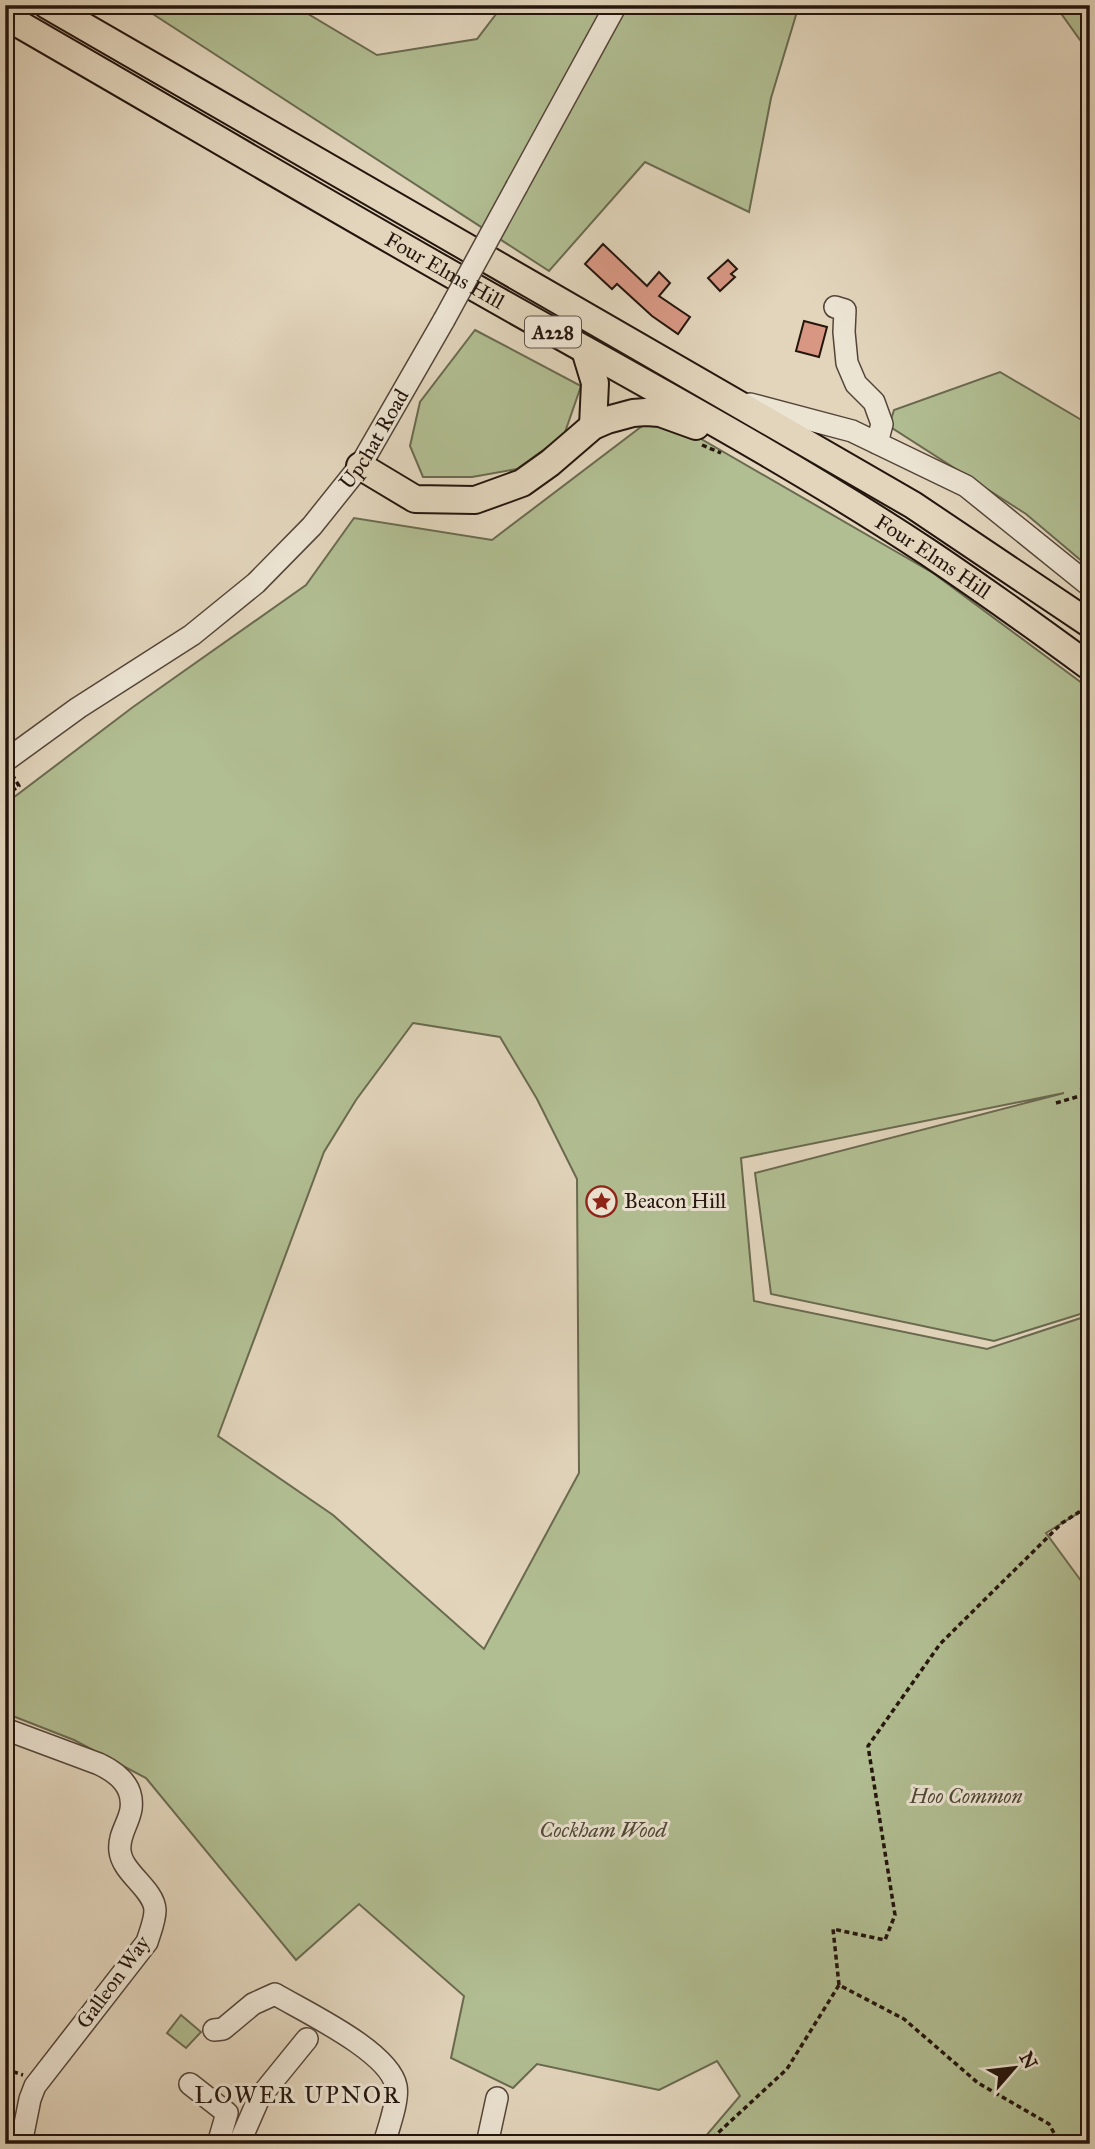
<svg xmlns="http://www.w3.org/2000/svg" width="1095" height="2149" viewBox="0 0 1095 2149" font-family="'IM FELL Great Primer',serif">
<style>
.green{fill:#b1be92;stroke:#6a6a50;stroke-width:2;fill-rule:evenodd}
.building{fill:#d79783;stroke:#24150d;stroke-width:2}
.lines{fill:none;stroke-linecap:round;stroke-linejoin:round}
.minor-casing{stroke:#544539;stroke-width:24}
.major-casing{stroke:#24150d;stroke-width:30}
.path{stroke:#24150d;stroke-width:3.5;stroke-dasharray:5 3.5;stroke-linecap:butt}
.minor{stroke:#ece4d3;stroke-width:21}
.major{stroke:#e2d5bc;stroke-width:26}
.minor-bridge-casing{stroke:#544539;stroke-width:24;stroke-linecap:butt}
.minor-bridge{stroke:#ece4d3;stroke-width:21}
.labels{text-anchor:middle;stroke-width:6;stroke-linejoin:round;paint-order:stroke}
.shield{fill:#ece4d3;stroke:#605348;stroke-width:2}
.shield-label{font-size:19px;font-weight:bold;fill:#24150d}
.street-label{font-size:21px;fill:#24150d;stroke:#ece4d3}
.poi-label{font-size:21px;fill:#24150d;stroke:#ece4d3;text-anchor:start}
.park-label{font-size:21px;font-style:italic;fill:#4e4835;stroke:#ece4d3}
.quarter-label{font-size:24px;letter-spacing:2px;fill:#24150d;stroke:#ece4d3}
</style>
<rect width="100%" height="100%" fill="#e2d5bc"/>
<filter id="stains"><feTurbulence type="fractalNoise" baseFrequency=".00286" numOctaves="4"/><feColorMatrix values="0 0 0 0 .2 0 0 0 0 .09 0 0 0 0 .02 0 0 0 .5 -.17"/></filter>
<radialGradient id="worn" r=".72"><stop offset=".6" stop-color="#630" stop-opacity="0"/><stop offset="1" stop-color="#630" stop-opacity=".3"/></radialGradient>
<!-- green -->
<g class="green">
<path d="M139,5H293L377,55L477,39L503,5H799L771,98L749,212L645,162L549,271Z"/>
<path d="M1055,5H1090V54Z"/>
<path d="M475,330L581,386L564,435L517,469L472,477H423L410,446L420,402Z"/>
<path d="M1000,372L1090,425V568L1026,514L889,426L894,410Z"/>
<path d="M658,414L933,573L1090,689V1085L1080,1089L1090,1087V1311L994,1341L771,1294L755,1173L1064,1093L741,1158L754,1301L987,1349L1090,1315V1506L1046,1533L1090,1593V2144H699L740,2096L717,2061L659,2090L537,2064L513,2088L451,2058L464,1996L359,1904L296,1960L146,1778L74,1740L5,1713V804L133,707L306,585L354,518L492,540ZM413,1023L500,1037L537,1099L577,1179L579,1473L484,1649L333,1515L218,1436L324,1152L356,1100Z"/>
<path d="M181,2015L201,2032L186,2048L167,2033Z"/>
</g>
<!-- building -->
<g class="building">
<path d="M603,244L647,286L659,272L670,283L659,296L690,317L678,334L652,316L617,284L612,289L585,264Z"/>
<path d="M728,260L737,269L731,274L735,277L720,291L708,278Z"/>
<path d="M804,321L827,327L819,357L796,351Z"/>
</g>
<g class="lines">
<defs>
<g id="minor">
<path d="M517,186L616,5"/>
<path d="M835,307L845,310L844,332L847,363L856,384L874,402L882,424L877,443"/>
<path d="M750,404L852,431L966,486L1090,586"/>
<path id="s1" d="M5,761L78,708L192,635L256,583L312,526L360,466L444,320"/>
<path d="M5,1729L99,1764C118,1773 134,1786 131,1809C129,1823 118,1835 120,1851C122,1873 154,1889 155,1910C155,1921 150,1932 147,1942L35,2086L30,2099L21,2144"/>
<path d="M214,2030L223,2029L253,2004L275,1994C305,2012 389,2051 396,2086C399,2100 388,2129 384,2144"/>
<path d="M190,2084L227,2113L218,2144"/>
<path d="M239,2144L259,2098L307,2039"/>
<path d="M487,2144L497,2098"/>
</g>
<g id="major">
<path d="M47,5L913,505L1090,624"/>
<path id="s2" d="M5,16C163,107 320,200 479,290C630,376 784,457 929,553C984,590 1037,628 1090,667"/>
<path d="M585,350L595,383L593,426"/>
<path d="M360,466L415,499L475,500L522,483L550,463L593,426L607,420L633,413L646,412L660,413L696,426"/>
</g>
</defs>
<!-- minor casing -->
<use href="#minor" class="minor-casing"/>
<!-- major casing -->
<use href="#major" class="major-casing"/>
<!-- path -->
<g class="path">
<path d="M702,445L721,453"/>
<path d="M5,796L19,786L13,776"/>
<path d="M1056,1103L1090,1093"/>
<path d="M839,1985L833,1929L885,1940L895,1915L868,1746L940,1644L1062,1523L1090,1505"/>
<path d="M5,2069L23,2075"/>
<path d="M706,2144L787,2069L839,1985L904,2019L978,2083L1049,2124L1060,2144"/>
</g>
<!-- minor -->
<use href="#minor" class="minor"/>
<!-- major -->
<use href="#major" class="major"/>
<defs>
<path id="minor-bridge" d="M444,320L517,186"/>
</defs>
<!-- minor-bridge casing -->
<use href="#minor-bridge" class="minor-bridge-casing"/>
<!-- minor-bridge -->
<use href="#minor-bridge" class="minor-bridge"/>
</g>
<!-- icons -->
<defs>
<symbol id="sight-ring" viewBox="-11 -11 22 22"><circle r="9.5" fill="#ece4d3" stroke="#8f2418" stroke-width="1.5"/><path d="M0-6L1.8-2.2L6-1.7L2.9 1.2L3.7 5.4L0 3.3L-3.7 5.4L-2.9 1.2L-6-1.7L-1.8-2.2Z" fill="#8f2418"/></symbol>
</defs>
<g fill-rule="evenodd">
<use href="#sight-ring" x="584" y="1184" width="35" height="35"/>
</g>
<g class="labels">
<!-- shield labels -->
<rect class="shield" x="525" y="316.5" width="56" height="31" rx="5"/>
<g class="shield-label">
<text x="553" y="339">A228</text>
</g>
<!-- street labels -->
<g class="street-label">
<text dy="7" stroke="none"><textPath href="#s2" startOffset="508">Four Elms Hill</textPath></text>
<text dy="7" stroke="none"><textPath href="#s1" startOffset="495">Upchat Road</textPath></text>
<text dy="7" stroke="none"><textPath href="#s2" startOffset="1074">Four Elms Hill</textPath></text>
<text transform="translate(113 1982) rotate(-54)" y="7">Galleon Way</text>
</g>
<!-- poi labels -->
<g class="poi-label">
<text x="624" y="1208">Beacon Hill</text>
</g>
<!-- park labels -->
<g class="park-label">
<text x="966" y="1803">Hoo Common</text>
<text x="603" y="1837">Cockham Wood</text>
</g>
<!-- quarter labels -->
<g class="quarter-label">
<text x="298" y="2103">LOWER UPNOR</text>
</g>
</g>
<!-- margin -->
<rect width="1095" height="2149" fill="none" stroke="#e2d5bc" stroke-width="28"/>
<rect x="7" y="7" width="1081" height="2135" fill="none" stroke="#24150d" stroke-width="3.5"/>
<rect x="14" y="14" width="1067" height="2121" fill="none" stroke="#24150d" stroke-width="2"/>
<!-- north arrow -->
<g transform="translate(1014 2068) rotate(62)" stroke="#ece4d3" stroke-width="5" paint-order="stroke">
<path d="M0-5L12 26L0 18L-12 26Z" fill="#24150d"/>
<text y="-10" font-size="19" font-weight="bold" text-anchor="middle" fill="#24150d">N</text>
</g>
<rect width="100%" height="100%" filter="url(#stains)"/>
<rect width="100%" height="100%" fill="url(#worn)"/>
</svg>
